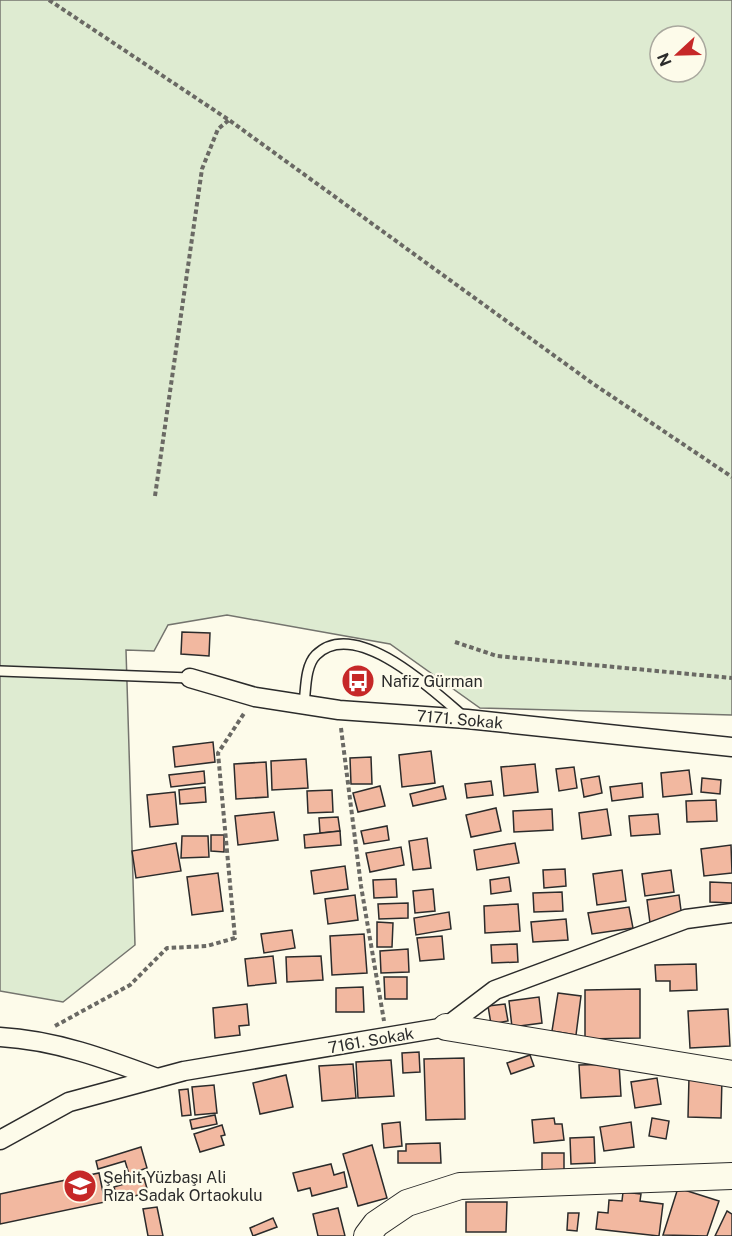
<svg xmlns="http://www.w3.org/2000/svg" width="732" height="1236" viewBox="0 0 732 1236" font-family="'Public Sans',sans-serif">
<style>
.green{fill:#deebd1;stroke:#74746e;stroke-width:1.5;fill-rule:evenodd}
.building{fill:#f2b8a0;stroke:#2b2b2b;stroke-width:1.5}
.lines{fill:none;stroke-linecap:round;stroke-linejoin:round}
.lane-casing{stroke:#2b2b2b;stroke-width:12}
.street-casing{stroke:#2b2b2b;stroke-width:21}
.secondary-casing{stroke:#2b2b2b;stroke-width:28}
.path{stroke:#6a6964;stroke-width:4;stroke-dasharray:4.5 3;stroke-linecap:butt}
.lane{stroke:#fdfbea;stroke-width:9}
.street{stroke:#fdfbea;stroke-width:18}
.secondary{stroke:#fdfbea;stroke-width:26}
.labels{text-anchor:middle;stroke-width:4.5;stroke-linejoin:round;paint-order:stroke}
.poi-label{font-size:16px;fill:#2b2b2b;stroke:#fdfbea;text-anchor:start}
.street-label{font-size:16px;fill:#2b2b2b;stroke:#fdfbea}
</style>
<rect width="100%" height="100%" fill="#fdfbea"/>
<!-- green -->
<path class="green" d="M0,0H732V715L480,708L390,644L227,615L168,625L154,651L126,650L135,945L63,1002L0,991ZM660,36H696V72H660Z"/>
<!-- building -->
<g class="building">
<path d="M182,632L210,633L209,656L181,654Z"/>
<path d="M213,742L215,762L175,767L173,747Z"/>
<path d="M431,751L435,783L402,787L399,755Z"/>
<path d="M371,757L372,784H351L350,758Z"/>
<path d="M306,759L308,788L272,790L271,761Z"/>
<path d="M266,762L268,797L236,799L234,764Z"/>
<path d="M535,764L538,792L504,796L501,767Z"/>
<path d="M574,767L577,788L559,791L556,769Z"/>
<path d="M689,770L692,794L663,797L661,773Z"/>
<path d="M204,771L205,783L171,787L169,775Z"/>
<path d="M599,776L602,793L584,797L581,779Z"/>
<path d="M702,778L721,780L720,794L701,792Z"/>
<path d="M491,781L493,795L467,798L465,784Z"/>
<path d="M642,783L643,797L612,801L610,787Z"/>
<path d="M380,786L385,806L358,812L353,793Z"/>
<path d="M443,786L446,799L413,806L410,794Z"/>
<path d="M205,787L206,802L180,804L179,790Z"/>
<path d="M332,790L333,812L308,813L307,791Z"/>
<path d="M175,792L178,824L150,827L147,795Z"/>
<path d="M716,800L717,821L687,822L686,801Z"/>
<path d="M496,808L501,831L471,837L466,815Z"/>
<path d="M552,809L553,830L514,832L513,811Z"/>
<path d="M607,809L611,835L582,839L579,813Z"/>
<path d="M274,812L278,840L238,845L235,816Z"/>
<path d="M658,814L660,834L631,836L629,816Z"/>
<path d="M338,817L340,831L320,833L319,818Z"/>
<path d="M387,826L389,840L364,844L361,831Z"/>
<path d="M340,831L341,845L305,848L304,835Z"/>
<path d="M211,835H224V852L211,851Z"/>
<path d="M182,836H208L209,857L181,858Z"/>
<path d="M427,838L431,868L413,870L409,841Z"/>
<path d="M176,843L181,871L136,878L132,851Z"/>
<path d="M515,843L519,863L477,870L474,850Z"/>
<path d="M731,845L732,873L704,876L701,849Z"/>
<path d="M401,847L404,865L370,872L366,853Z"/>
<path d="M345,866L348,889L314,894L311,871Z"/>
<path d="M565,869L566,886L544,888L543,870Z"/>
<path d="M622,870L626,901L597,905L593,874Z"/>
<path d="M671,870L674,892L645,896L642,874Z"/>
<path d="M218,873L223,911L192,915L187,877Z"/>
<path d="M509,877L511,891L491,894L490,880Z"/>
<path d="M396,879L397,897L374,898L373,880Z"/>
<path d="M710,882L732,883V903L710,902Z"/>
<path d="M433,889L435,911L415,913L413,891Z"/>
<path d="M562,892L563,911L534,912L533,893Z"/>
<path d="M355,895L358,920L328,924L325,899Z"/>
<path d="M679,895L682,918L650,923L647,900Z"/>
<path d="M408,903V918L379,919L378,904Z"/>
<path d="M518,904L520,931L485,933L484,906Z"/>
<path d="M629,907L633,928L592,934L588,913Z"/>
<path d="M449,912L451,929L416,935L414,918Z"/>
<path d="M566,919L568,940L533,942L531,922Z"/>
<path d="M377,922L393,923L392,947H377Z"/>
<path d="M292,930L295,948L264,953L261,934Z"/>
<path d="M364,934L367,973L332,975L330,936Z"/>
<path d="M442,936L444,959L420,961L417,938Z"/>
<path d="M517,944L518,962L492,963L491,945Z"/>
<path d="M408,949L409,972L381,973L380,951Z"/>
<path d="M273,956L276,983L248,986L245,959Z"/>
<path d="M321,956L323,980L287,982L286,957Z"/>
<path d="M696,964L697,990L670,991V981H656L655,965Z"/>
<path d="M384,977H407V999H385Z"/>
<path d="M363,987L364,1012H336V988Z"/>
<path d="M640,989V1038L585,1039V990Z"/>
<path d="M558,993L581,996L576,1035L552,1031Z"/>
<path d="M539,997L542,1023L512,1027L509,1001Z"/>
<path d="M247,1004L249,1025L239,1026L240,1035L215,1038L213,1008Z"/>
<path d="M505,1004L508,1021L491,1024L488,1006Z"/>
<path d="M728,1009L730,1046L690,1048L688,1011Z"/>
<path d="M419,1052L420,1072L403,1073L402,1053Z"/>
<path d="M530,1055L534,1066L511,1074L507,1063Z"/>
<path d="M464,1058L465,1119L426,1120L424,1059Z"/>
<path d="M391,1060L394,1096L358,1098L356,1062Z"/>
<path d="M353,1064L356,1098L322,1101L319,1066Z"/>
<path d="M619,1064L621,1096L581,1098L579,1065Z"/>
<path d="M286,1075L293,1107L260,1114L253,1083Z"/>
<path d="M689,1077L722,1078L721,1118L688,1117Z"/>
<path d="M657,1078L661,1104L635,1108L631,1082Z"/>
<path d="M214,1085L217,1113L195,1115L192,1087Z"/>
<path d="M188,1089L191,1115L182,1116L179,1090Z"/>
<path d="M215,1115L217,1124L192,1129L190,1120Z"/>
<path d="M554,1118L555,1124H562L564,1140L534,1143L532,1120Z"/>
<path d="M652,1118L669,1121L666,1139L649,1136Z"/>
<path d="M400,1122L402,1146L384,1148L382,1124Z"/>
<path d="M631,1122L634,1147L604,1151L600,1127Z"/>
<path d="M222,1125L225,1135L221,1136L224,1145L200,1152L194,1134Z"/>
<path d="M594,1137L595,1163L571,1164L570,1138Z"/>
<path d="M440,1143L441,1163H398V1151H406V1144Z"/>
<path d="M372,1145L387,1198L358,1206L343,1154Z"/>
<path d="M141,1147L147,1168L129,1174L125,1161L98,1169L96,1161Z"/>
<rect x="542" y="1153" width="22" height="17"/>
<path d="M331,1164L334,1175L344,1172L347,1187L312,1196L310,1188L298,1191L293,1173Z"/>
<path d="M99,1173L105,1202L0,1224V1194Z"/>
<path d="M144,1178L148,1192L118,1201L114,1187Z"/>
<path d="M678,1188L719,1201L707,1236L663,1235Z"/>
<path d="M623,1192L641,1194L640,1201L663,1204L659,1236L596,1229L598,1212L608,1213L609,1200L622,1201Z"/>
<path d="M466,1202H507L506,1232H466Z"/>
<path d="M157,1207L163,1236H148L143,1209Z"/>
<path d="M338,1208L345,1236H318L313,1214Z"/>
<path d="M727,1211L732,1214V1236H715Z"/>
<path d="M568,1213H579L577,1231L567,1230Z"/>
<path d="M273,1218L277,1227L253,1236L250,1228Z"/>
</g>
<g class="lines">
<defs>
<g id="lane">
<path d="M0,671L190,678"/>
<path d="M304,704C306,689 305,666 316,655C355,616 434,691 463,716"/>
</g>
<g id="street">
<path d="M190,678L255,697L339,710L467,719L732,747"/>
<path d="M0,1037C55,1040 106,1059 157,1078"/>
<path d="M0,1140L69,1102L184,1071L446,1027L495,990L686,919L732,913"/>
</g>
<g id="secondary">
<path d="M446,1027L732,1074"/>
<path d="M367,1236L376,1224L407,1203L460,1186L732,1176"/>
</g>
</defs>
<!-- lane casing -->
<use href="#lane" class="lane-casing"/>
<!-- street casing -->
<use href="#street" class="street-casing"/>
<!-- secondary casing -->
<use href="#secondary" class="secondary-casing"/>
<!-- path -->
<g class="path">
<path d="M49,0L229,120L592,383L732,477"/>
<path d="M155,496L202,169L218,129L229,120"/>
<path d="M455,642L497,656L732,678"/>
<path d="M341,728L361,886L384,1021"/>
<path d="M55,1026L130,985L167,948L207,946L235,938L218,753L245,712"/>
</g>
<!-- lane -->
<use href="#lane" class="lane"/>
<!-- street -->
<use href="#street" class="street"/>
<!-- secondary -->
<use href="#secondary" class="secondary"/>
</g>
<!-- icons -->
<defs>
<symbol id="bus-disc" viewBox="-11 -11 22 22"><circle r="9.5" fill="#c62828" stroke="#fdfbea"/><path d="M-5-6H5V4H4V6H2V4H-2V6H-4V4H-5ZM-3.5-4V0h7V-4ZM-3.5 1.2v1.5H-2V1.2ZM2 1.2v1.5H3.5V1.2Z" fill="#fff"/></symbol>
<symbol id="school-disc" viewBox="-11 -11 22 22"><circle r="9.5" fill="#c62828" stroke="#fdfbea"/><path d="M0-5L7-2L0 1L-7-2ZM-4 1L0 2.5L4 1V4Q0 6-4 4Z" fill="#fff"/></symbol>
</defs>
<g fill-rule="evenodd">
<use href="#bus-disc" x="339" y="662" width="38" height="38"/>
<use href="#school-disc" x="61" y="1167" width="38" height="38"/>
</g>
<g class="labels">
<!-- poi labels -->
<g class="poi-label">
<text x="381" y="687">Nafiz Gürman</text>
<text x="103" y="1183">Şehit Yüzbaşı Ali<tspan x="103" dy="18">Rıza Sadak Ortaokulu</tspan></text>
</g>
<!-- street labels -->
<g class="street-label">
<text transform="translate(460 719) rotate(5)" y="6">7171. Sokak</text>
<text transform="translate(371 1040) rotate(-10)" y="6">7161. Sokak</text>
</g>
</g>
<!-- north arrow -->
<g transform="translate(678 54) rotate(248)"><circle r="28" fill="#fdfbea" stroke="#a9a89e" stroke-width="1.5"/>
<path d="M0-4.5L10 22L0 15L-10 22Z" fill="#c62828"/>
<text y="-9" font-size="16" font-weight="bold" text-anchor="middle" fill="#2b2b2b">N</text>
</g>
</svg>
